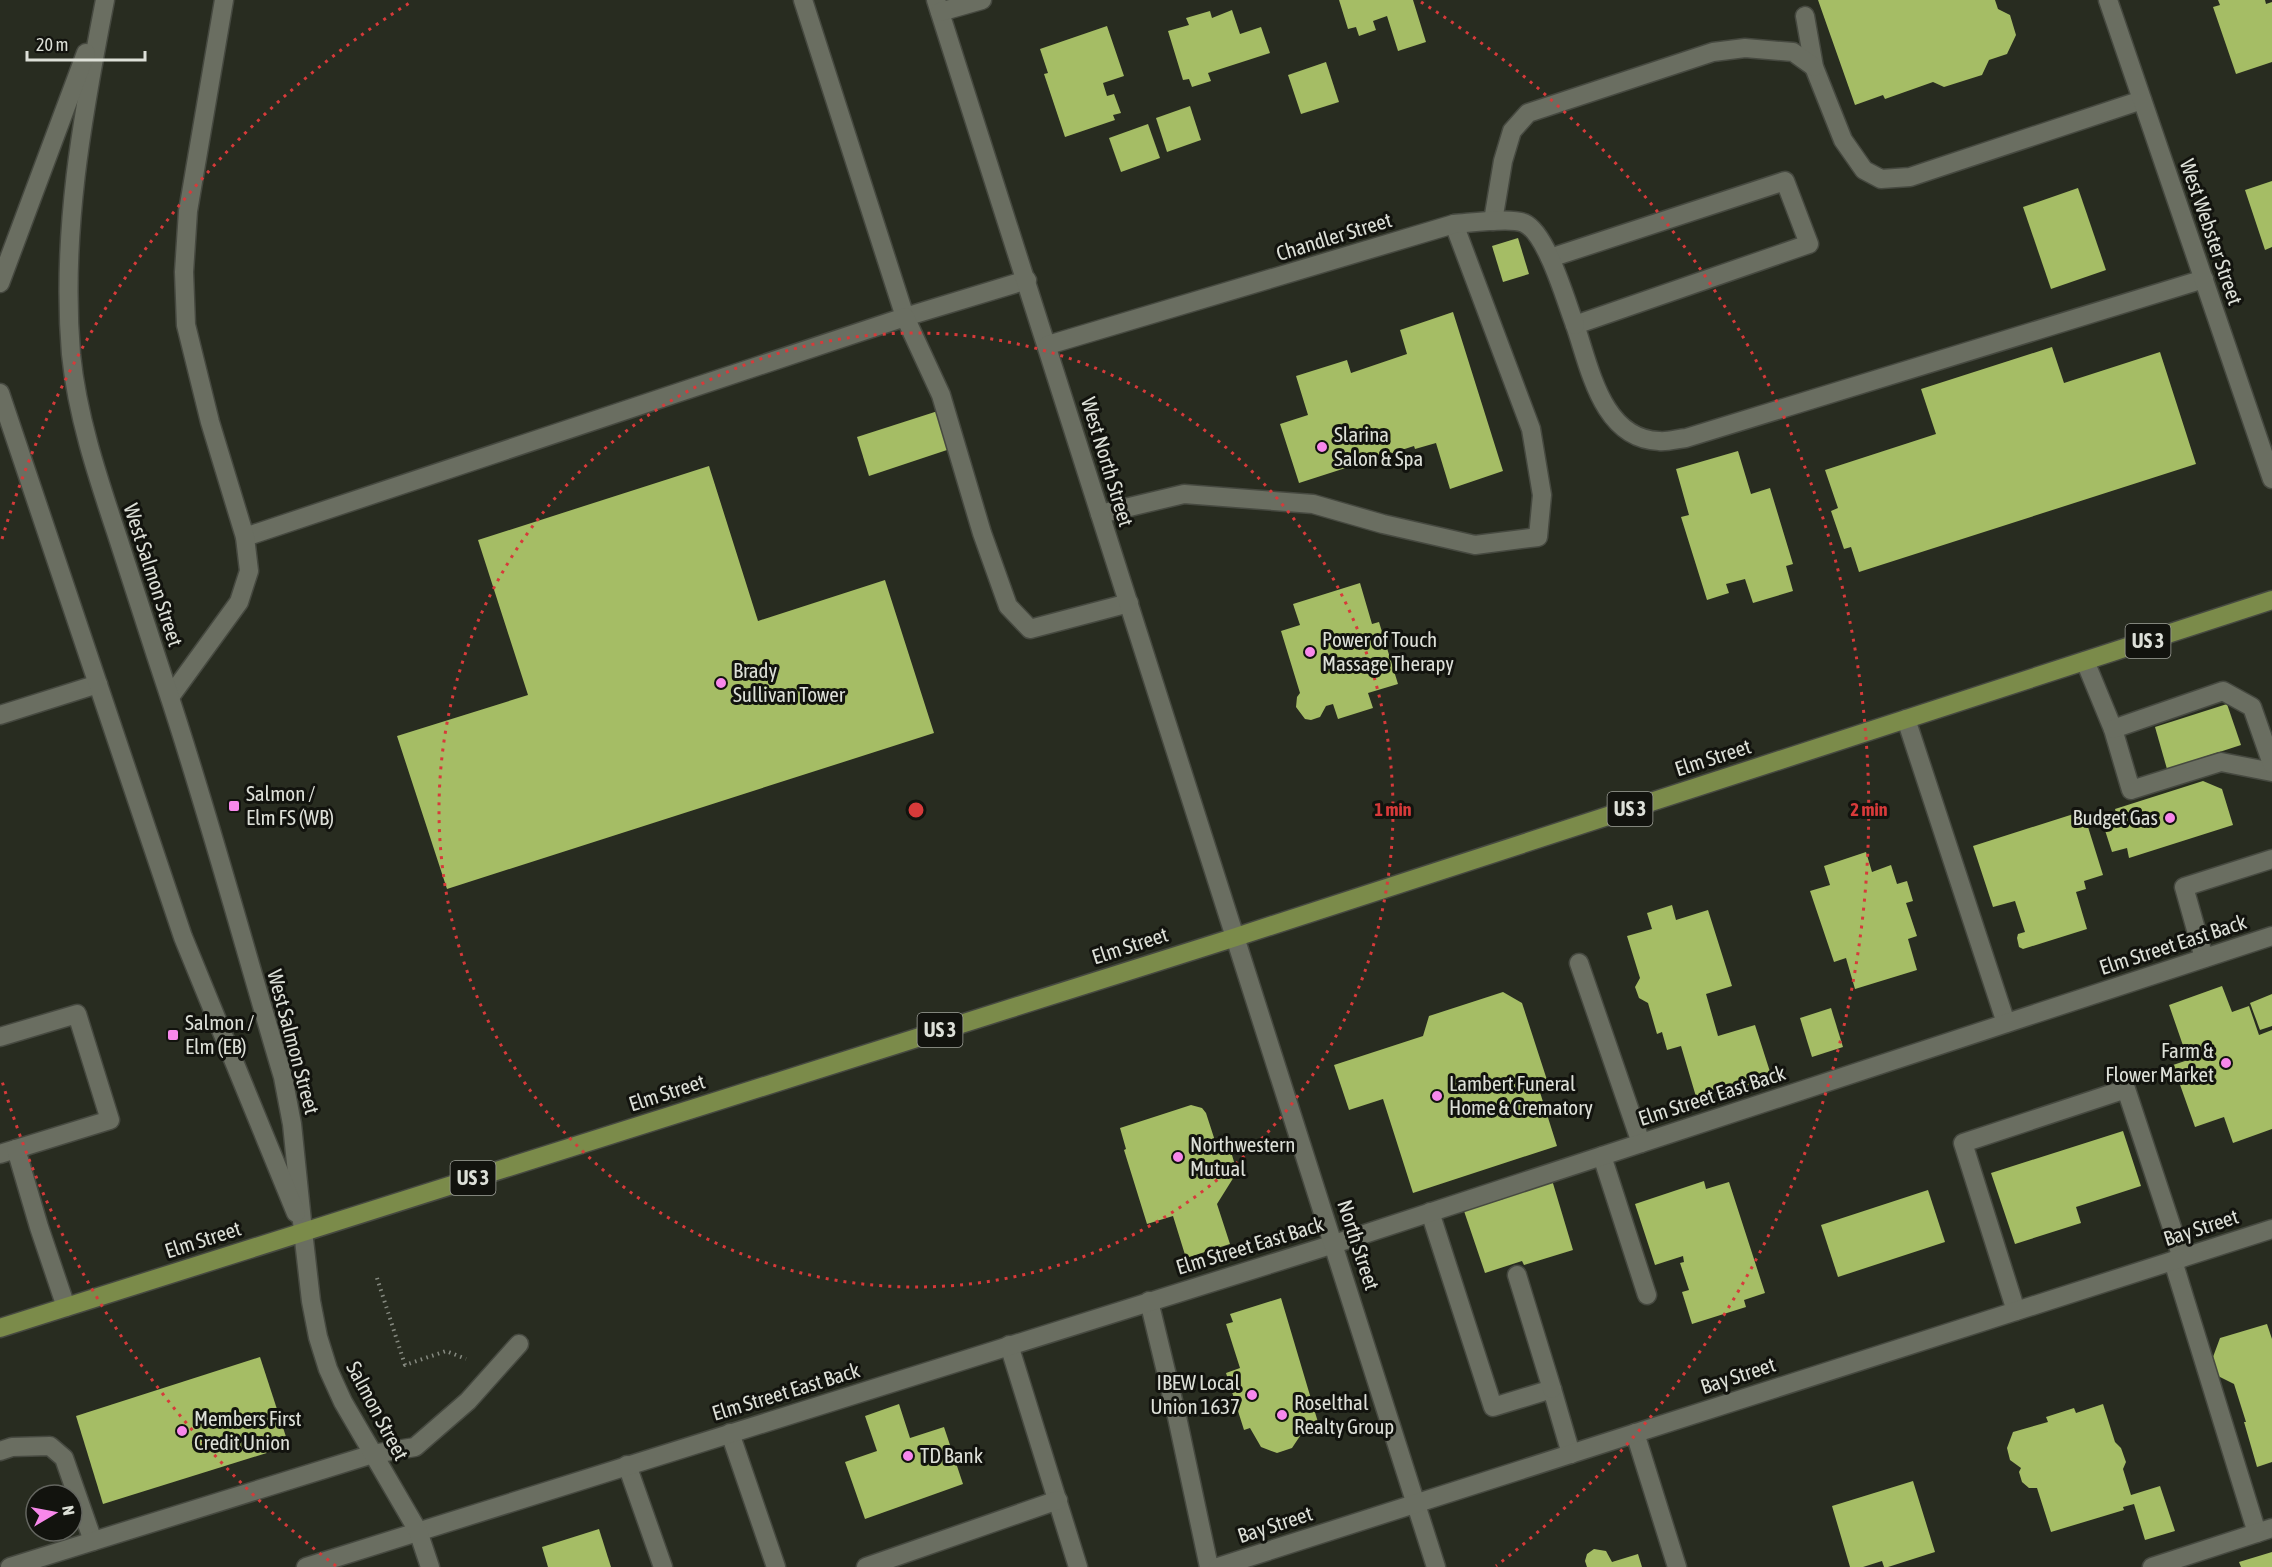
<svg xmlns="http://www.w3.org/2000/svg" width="2272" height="1567" viewBox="0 0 2272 1567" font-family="'Asap Condensed',sans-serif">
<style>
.building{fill:#a5bd65}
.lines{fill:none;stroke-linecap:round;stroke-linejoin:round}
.service-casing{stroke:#464940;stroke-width:21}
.minor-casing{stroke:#464940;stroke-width:21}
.tertiary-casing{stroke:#464940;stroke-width:21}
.secondary-casing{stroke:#464940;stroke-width:21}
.primary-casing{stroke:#464940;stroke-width:21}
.path{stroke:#868a80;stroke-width:4;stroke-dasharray:1.5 4.5;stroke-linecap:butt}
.service{stroke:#6a6e61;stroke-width:18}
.minor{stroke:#6a6e61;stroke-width:18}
.tertiary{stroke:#6a6e61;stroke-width:18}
.secondary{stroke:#6a6e61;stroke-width:18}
.primary{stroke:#7b8b4a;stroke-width:18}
.ring{fill:none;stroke:#d73a3a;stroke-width:3;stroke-dasharray:3 6}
.poi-dot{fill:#f888eb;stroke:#12130e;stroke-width:2}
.labels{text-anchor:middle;stroke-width:6;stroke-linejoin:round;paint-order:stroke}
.shield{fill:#12130e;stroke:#a0a29b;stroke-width:1.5}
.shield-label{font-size:20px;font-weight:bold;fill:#dde0d8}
.street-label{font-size:21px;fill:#dde0d8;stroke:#12130e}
.poi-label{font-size:21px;fill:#dde0d8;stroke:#12130e;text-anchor:start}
.centre{fill:#d73a3a;stroke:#12130e;stroke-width:3}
.ring-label{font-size:18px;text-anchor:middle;font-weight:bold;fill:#d73a3a;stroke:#12130e;stroke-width:6;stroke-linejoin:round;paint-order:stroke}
</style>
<rect width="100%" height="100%" fill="#282c20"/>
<!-- building -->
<g class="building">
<path d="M1339,0H1413L1426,42L1398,51L1387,16L1373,21L1376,30L1359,36L1356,27L1348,29Z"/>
<path d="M1818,0H1995L1998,9L2010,15L2016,35L2007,54L1989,60L1982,75L1944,87L1933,82L1885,99L1883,95L1855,105Z"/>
<path d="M2218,0H2265L2266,4L2272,2V62L2236,74L2213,7L2220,5Z"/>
<path d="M1232,10L1240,34L1261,27L1270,53L1208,73L1211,81L1192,87L1189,79L1183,80L1168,31L1189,25L1186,18L1210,11L1212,18Z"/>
<path d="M1107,26L1124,76L1103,83L1107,96L1114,94L1121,113L1113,115L1115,120L1065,137L1044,74L1048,73L1040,49Z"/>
<path d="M1326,62L1339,102L1301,114L1288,75Z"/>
<path d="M1190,106L1201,140L1167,152L1156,118Z"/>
<path d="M1148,124L1160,158L1121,172L1109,138Z"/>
<path d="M2272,181V247L2265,250L2245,190Z"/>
<path d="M2078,188L2106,270L2051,289L2023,207Z"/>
<path d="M1518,238L1529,274L1503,282L1492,246Z"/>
<path d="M1453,312L1503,471L1450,489L1436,443L1415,449L1414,446L1299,483L1280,424L1308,415L1296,376L1347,360L1351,373L1407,354L1400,330Z"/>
<path d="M2052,347L2064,383L2160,352L2196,464L1859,572L1851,547L1844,549L1831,511L1838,508L1825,470L1936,434L1921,389Z"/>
<path d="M941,410L953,448L869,476L857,437Z"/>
<path d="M1738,451L1751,494L1770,488L1793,564L1786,566L1793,591L1753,603L1745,579L1726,584L1729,593L1707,600L1681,517L1689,515L1676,469Z"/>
<path d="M709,466L758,621L885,580L934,733L447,889L397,736L528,695L478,540Z"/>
<path d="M1360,583L1372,624L1379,622L1398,684L1368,693L1373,708L1338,719L1333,704L1326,706L1320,717L1311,720L1305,719L1296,707L1297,697L1300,693L1281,631L1300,625L1293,604Z"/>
<path d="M2227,704L2241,745L2167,769L2155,727Z"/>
<path d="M2203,781L2222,789L2233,825L2129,858L2127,848L2112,852L2102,821L2117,816L2115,809Z"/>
<path d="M2083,811L2103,875L2084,881L2086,889L2076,892L2087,929L2023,949L2019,947L2017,938L2018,934L2025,932L2015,901L1993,907L1973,846Z"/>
<path d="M1866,852L1872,872L1891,865L1897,884L1907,881L1913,901L1906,903L1917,936L1908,939L1917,970L1855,989L1846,958L1834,962L1810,891L1830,885L1824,866Z"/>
<path d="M1672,905L1676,920L1708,910L1732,986L1706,994L1718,1036L1755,1025L1772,1078L1697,1100L1681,1046L1667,1050L1662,1032L1657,1034L1648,1003L1639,998L1635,987L1640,978L1627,936L1652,929L1647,913Z"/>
<path d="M2222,986L2232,1012L2249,1006L2259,1035L2272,1030V1129L2233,1143L2224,1117L2195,1127L2173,1065L2188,1060L2169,1005Z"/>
<path d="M1503,992L1522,1003L1548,1083L1538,1086L1557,1146L1413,1193L1383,1099L1349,1110L1334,1065L1423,1036L1429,1016Z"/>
<path d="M2272,994V1026L2260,1030L2250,1003Z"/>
<path d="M1831,1008L1843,1047L1812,1057L1800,1018Z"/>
<path d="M1191,1105L1202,1108L1206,1113L1217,1147L1232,1155L1237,1172L1217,1204L1230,1244L1186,1258L1173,1216L1147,1224L1124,1150L1126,1149L1120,1128Z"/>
<path d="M2123,1131L2141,1186L2076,1207L2081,1223L2015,1244L1991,1173Z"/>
<path d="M1552,1180L1573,1250L1524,1265L1522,1261L1485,1273L1464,1211L1503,1199L1502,1196Z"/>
<path d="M1704,1181L1706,1189L1729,1182L1765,1293L1744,1300L1746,1307L1692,1324L1682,1292L1689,1290L1680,1263L1684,1262L1683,1256L1655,1265L1635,1204Z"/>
<path d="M1928,1190L1945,1242L1838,1277L1821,1225Z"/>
<path d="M1281,1298L1320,1429L1300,1436L1292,1448L1277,1453L1261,1447L1250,1428L1244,1430L1226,1373L1240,1368L1226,1324L1233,1322L1230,1314Z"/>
<path d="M2267,1324L2272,1339V1462L2257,1467L2244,1422H2246L2234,1384L2218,1376L2213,1357L2220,1338Z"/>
<path d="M260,1357L289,1446L103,1504L76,1416Z"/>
<path d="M899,1404L910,1438L944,1427L963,1484L865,1519L845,1462L877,1451L865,1416Z"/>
<path d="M2103,1404L2115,1442L2121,1448L2126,1462L2123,1469L2131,1495L2160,1486L2175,1531L2145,1540L2134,1504L2123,1507L2124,1510L2051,1532L2037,1488H2029L2022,1482L2019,1472L2021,1468L2010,1460L2007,1448L2013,1432L2048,1422L2046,1417L2074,1408L2076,1413Z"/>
<path d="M1913,1481L1935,1552L1888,1567H1884L1882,1561L1863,1567H1850L1832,1506Z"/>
<path d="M599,1529L611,1567H548L542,1547Z"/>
<path d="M1594,1549L1606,1551L1612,1562L1638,1554L1642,1567H1587L1585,1561L1587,1554Z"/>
<path d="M2272,1552V1567H2241L2239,1562Z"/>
</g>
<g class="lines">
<defs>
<g id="service">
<path d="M803,0L905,317L1027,280"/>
<path d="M1805,16L1814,67L1843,140L1864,170L1881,179L1910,177L2142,100"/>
<path d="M1493,221L1503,161L1512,131L1528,113L1713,52L1745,48L1793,52L1814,67"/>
<path d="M1550,258L1785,181L1809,244L1575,325C1590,368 1602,439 1659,441C1667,442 1677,439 1686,438L2204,279"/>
<path d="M1100,514L1184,494L1313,504L1383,524L1475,545L1538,537L1542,495L1531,429L1454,224"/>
<path d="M245,537L905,317L941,395L982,533L1008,606L1030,629L1129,603"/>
<path d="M2085,661L2113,729L2131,790L2221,762L2272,772"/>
<path d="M170,697L239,602L249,571L245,537L210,422L186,325L184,272L188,211L224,0"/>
<path d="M0,715L98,684"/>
<path d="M1906,719L2006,1023"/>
<path d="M2113,729L2223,691L2252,707L2272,764"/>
<path d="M2204,958L2184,887L2272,859"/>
<path d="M1579,963L1641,1143"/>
<path d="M0,1037L77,1014L110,1120L0,1154"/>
<path d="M16,1149L39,1227L66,1307"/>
<path d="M1602,1156L1647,1295"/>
<path d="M1430,1212L1493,1407L1552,1389L1571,1454"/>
<path d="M2173,1261L2257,1533"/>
<path d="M1517,1275L1552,1389"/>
<path d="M1149,1301L1177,1417L1209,1567"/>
<path d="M2016,1311L1963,1143L2126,1089L2182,1258"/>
<path d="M1009,1345L1078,1567"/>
<path d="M730,1433L776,1567"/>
<path d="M1635,1433L1677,1567"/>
<path d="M0,1451L12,1447L50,1446L64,1458L93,1541"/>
<path d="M627,1465L663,1567"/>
<path d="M10,1567L373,1454L415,1447L468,1401L519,1344"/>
<path d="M306,1567L1334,1244L2272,936"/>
<path d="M866,1567L1058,1500"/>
<path d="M2152,1567L2272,1528"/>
</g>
<g id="minor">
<path d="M936,0L1436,1567"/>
<path d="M940,12L982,0"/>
<path d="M1048,345L1454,224C1470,223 1511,217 1524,223C1547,233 1566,302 1575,325"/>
<path d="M1218,1567L2272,1229"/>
</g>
<g id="tertiary">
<path d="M2108,0L2272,479"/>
<path d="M303,1231L311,1301L318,1337L328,1369L343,1402L418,1531L430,1567"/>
</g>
<g id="secondary">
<path d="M105,0C82,118 61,234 71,354C77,415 97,475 116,532C133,584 149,635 166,686C209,815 244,947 283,1077L292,1124L303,1231"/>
<path d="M0,283L86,53"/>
<path d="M0,393L183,937L296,1213"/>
</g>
<path id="primary" d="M0,1328L1236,937L2272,600"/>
</defs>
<!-- service casing -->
<use href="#service" class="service-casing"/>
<!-- minor casing -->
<use href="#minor" class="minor-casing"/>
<!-- tertiary casing -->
<use href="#tertiary" class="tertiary-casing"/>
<!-- secondary casing -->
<use href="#secondary" class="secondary-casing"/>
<!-- primary casing -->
<use href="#primary" class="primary-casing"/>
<!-- path -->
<path class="path" d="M377,1278L405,1365L446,1351L466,1359"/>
<!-- service -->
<use href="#service" class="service"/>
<!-- minor -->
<use href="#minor" class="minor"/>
<!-- tertiary -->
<use href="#tertiary" class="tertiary"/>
<!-- secondary -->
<use href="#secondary" class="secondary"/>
<!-- primary -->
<use href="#primary" class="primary"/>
</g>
<!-- distance rings -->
<g class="ring">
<circle cx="916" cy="810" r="477"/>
<path d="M336 1566A953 953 0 0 1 2 1081M2 539A953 953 0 0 1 411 2M1421 2A953 953 0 0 1 1496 1566"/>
</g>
<!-- markers -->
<g class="poi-dot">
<circle cx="1322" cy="447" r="6"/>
<circle cx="1310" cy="652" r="6"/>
<circle cx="721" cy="683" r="6"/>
<rect x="228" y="800" width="12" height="12" rx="3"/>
<circle cx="2170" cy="818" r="6"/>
<rect x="167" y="1029" width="12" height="12" rx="3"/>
<circle cx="2226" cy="1063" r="6"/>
<circle cx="1437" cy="1096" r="6"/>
<circle cx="1178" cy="1157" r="6"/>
<circle cx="1252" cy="1395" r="6"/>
<circle cx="1282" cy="1415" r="6"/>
<circle cx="182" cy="1431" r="6"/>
<circle cx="908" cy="1456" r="6"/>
</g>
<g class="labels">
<!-- shield labels -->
<g class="shield">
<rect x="2125.5" y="624" width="45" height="34" rx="4.5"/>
<rect x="1607.5" y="792" width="45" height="34" rx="4.5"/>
<rect x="917.5" y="1013" width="45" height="34" rx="4.5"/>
<rect x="450.5" y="1161" width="45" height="34" rx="4.5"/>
</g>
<g class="shield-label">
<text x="2148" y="648">US 3</text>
<text x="1630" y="816">US 3</text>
<text x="940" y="1037">US 3</text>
<text x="473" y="1185">US 3</text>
</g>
<!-- street labels -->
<g class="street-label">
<text transform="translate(2211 232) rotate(71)" y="7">West Webster Street</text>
<text transform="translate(1334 237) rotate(-17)" y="7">Chandler Street</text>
<text transform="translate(1107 462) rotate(73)" y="7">West North Street</text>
<text transform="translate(153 575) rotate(72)" y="7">West Salmon Street</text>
<text transform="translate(1713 758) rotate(-18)" y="7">Elm Street</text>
<text transform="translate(2173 945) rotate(-18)" y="7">Elm Street East Back</text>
<text transform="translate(1130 946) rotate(-18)" y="7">Elm Street</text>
<text transform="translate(293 1042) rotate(75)" y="7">West Salmon Street</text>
<text transform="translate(667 1093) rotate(-18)" y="7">Elm Street</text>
<text transform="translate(1712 1096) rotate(-18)" y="7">Elm Street East Back</text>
<text transform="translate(2201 1228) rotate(-18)" y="7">Bay Street</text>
<text transform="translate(203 1240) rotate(-18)" y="7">Elm Street</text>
<text transform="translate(1358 1245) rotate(72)" y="7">North Street</text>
<text transform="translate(1250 1246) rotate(-17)" y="7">Elm Street East Back</text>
<text transform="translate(1738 1376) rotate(-18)" y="7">Bay Street</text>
<text transform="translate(786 1392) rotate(-17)" y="7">Elm Street East Back</text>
<text transform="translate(377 1411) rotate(62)" y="7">Salmon Street</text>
<text transform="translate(1275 1525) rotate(-18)" y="7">Bay Street</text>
</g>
<!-- poi labels -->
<g class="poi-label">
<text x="1334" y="442">Slarina<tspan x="1334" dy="24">Salon &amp; Spa</tspan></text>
<text x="1322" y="647">Power of Touch<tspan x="1322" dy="24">Massage Therapy</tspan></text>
<text x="733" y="678">Brady<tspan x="733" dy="24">Sullivan Tower</tspan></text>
<text x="246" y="801">Salmon /<tspan x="246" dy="24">Elm FS (WB)</tspan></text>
<text x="2158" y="825" text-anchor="end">Budget Gas</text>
<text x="185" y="1030">Salmon /<tspan x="185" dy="24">Elm (EB)</tspan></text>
<text x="2214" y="1058" text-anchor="end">Farm &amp;<tspan x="2214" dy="24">Flower Market</tspan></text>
<text x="1449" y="1091">Lambert Funeral<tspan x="1449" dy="24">Home &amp; Crematory</tspan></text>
<text x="1190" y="1152">Northwestern<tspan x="1190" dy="24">Mutual</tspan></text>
<text x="1240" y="1390" text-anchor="end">IBEW Local<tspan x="1240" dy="24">Union 1637</tspan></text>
<text x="1294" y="1410">Roselthal<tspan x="1294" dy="24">Realty Group</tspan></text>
<text x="194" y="1426">Members First<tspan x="194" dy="24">Credit Union</tspan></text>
<text x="920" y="1463">TD Bank</text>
</g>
</g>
<circle cx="916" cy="810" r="9" class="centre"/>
<g class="ring-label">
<text x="1393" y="816">1 min</text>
<text x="1869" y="816">2 min</text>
</g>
<!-- north arrow -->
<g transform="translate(54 1513) rotate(80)"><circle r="28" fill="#12130e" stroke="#63655f" stroke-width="1.5"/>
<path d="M0-4.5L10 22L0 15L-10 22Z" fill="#f888eb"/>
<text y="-9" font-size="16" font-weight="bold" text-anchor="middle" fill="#dde0d8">N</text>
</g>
<!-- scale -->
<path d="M27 51v9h118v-9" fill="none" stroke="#dde0d8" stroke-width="3"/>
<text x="36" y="51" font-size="18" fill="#dde0d8" stroke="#12130e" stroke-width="4.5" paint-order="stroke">20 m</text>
</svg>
